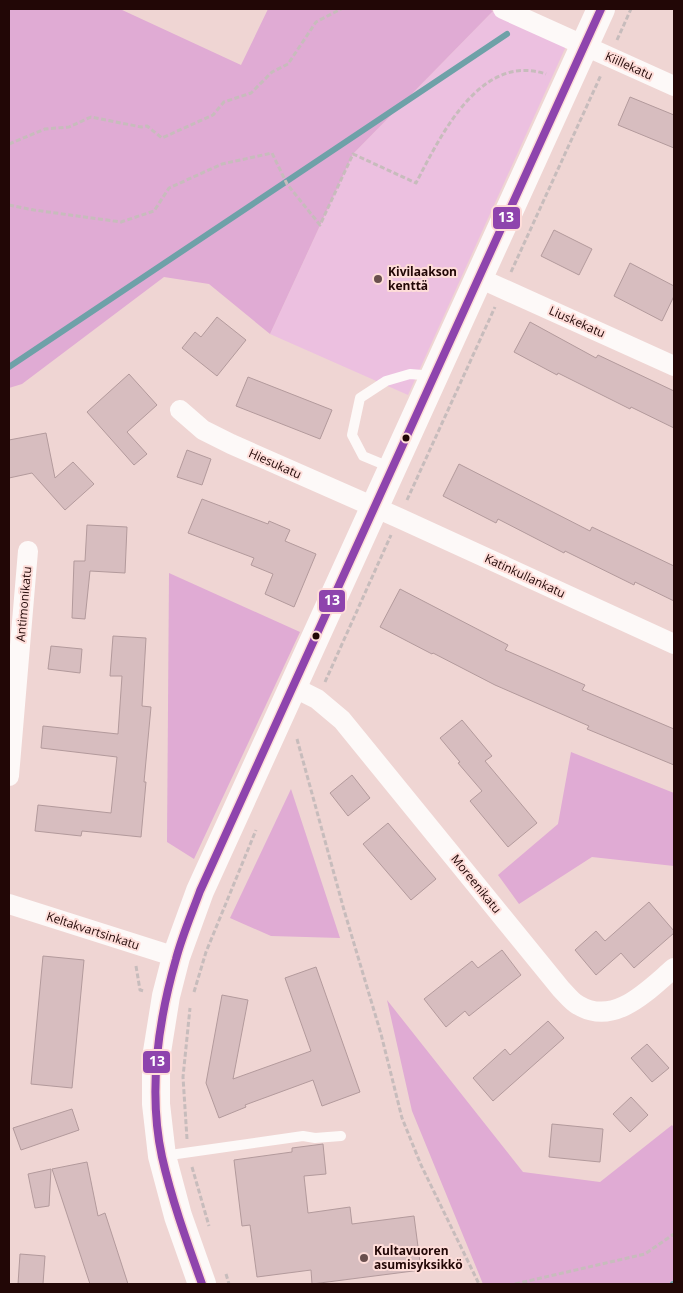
<svg xmlns="http://www.w3.org/2000/svg" width="683" height="1293" viewBox="0 0 683 1293" font-family="'Open Sans',sans-serif">
<style>
.green{fill:#ecc0e0}
.forest{fill:#e0abd4}
.lines{fill:none;stroke-linecap:round;stroke-linejoin:round}
.stream{stroke:#6ea1a8;stroke-width:6}
.building{fill:#d7bdbf;stroke:#b39a9c}
.path{stroke:#c7bcbc;stroke-width:3;stroke-dasharray:5 2.5;stroke-linecap:butt}
.lane{stroke:#fdf9f8;stroke-width:10}
.street{stroke:#fdf9f8;stroke-width:20}
.secondary{stroke:#fdf9f8;stroke-width:28}
.bus-1-casing{stroke:#feddd9;stroke-width:11}
.bus-1{stroke:#8e44ad;stroke-width:8}
.poi-dot{fill:#6a4f4e;stroke:#feddd9;stroke-width:2}
.bus-dot{fill:#220706;stroke:#feddd9;stroke-width:2}
.labels{text-anchor:middle;stroke-width:4;stroke-linejoin:round;paint-order:stroke}
.street-label{font-size:12px;fill:#220706;stroke:#feddd9}
.poi-label{font-size:12px;font-weight:bold;fill:#220706;stroke:#feddd9;text-anchor:start}
.line-badge{stroke:#feddd9;stroke-width:2}
.badge-label{font-size:14px;text-anchor:middle;font-weight:bold;fill:#fff}
</style>
<rect width="100%" height="100%" fill="#efd5d3"/>
<!-- green -->
<path class="green" d="M493,11L567,44L408,395L270,334L353,154Z"/>
<!-- forest -->
<g class="forest">
<path d="M9,9H120L241,65L268,9H489L493,11L353,154L270,334L209,284L164,277L22,384L9,388Z"/>
<path d="M169,573L300,632L194,859L167,842Z"/>
<path d="M571,752L674,793V866L592,857L519,904L498,875L558,824Z"/>
<path d="M291,789L340,938L271,936L230,918Z"/>
<path d="M387,1000L523,1172L600,1182L672,1125L674,1128V1284H483L412,1111Z"/>
</g>
<g class="lines">
<!-- stream -->
<g class="stream">
<path d="M9,367L507,34"/>
<path d="M673,1284H674"/>
</g>
</g>
<!-- building -->
<g class="building">
<path d="M630,97L674,115V148L618,125Z"/>
<path d="M554,230L592,249L579,275L541,256Z"/>
<path d="M630,263L674,286V296L662,321L614,296Z"/>
<path d="M217,317L246,340L217,376L182,348L195,332L201,337Z"/>
<path d="M530,322L596,358L598,355L674,391V428L631,407L630,409L558,373L557,375L514,352Z"/>
<path d="M129,374L157,405L127,432L147,454L134,465L87,412Z"/>
<path d="M248,377L332,410L320,439L236,406Z"/>
<path d="M46,433L55,478L73,462L94,484L65,510L32,473L9,478V440Z"/>
<path d="M187,450L211,459L202,485L177,477Z"/>
<path d="M459,464L590,531L592,527L674,566V601L635,582L634,585L565,551L564,553L498,519L496,523L443,496Z"/>
<path d="M202,499L268,524L269,521L290,530L285,541L316,554L294,607L265,594L273,574L251,565L254,558L188,533Z"/>
<path d="M87,525L127,527L125,573L90,571L85,619L72,618L74,561H85Z"/>
<path d="M400,589L508,645L505,650L585,685L582,690L674,729V765L587,729L589,726L495,685L433,653L432,654L380,627Z"/>
<path d="M113,636L146,638L142,706L151,707L144,782H146L141,837L82,831L81,836L35,831L38,805L111,813L117,757L41,748L43,726L118,734L122,676H110Z"/>
<path d="M51,646L82,649L80,673L48,669Z"/>
<path d="M462,720L492,756L485,761L537,823L508,847L470,801L482,791L458,763L460,762L440,738Z"/>
<path d="M352,775L370,798L348,816L330,793Z"/>
<path d="M388,823L436,879L411,900L363,844Z"/>
<path d="M649,902L674,931V933L634,968L621,953L596,975L575,950L596,931L605,941Z"/>
<path d="M502,950L521,975L469,1016L465,1011L446,1027L424,999L472,961L478,968Z"/>
<path d="M43,956L84,960L72,1088L31,1084Z"/>
<path d="M316,967L360,1092L322,1106L313,1080L245,1105L246,1107L219,1118L206,1083L222,995L248,1000L233,1079L311,1051L285,978Z"/>
<path d="M548,1021L564,1038L493,1101L473,1078L505,1049L510,1055Z"/>
<path d="M647,1044L669,1068L652,1082L631,1058Z"/>
<path d="M631,1097L648,1115L630,1132L613,1114Z"/>
<path d="M72,1109L79,1130L21,1150L13,1128Z"/>
<path d="M552,1124L603,1129L600,1162L549,1157Z"/>
<path d="M323,1144L326,1174L304,1176L308,1213L350,1207L352,1224L414,1216L421,1270L312,1284L311,1270L257,1277L250,1225L242,1226L234,1160L292,1152V1148Z"/>
<path d="M87,1162L98,1216L105,1213L128,1284H90L52,1169Z"/>
<path d="M51,1169L49,1206L35,1208L28,1174Z"/>
<path d="M20,1254L45,1256L43,1284H18Z"/>
</g>
<g class="lines">
<!-- path -->
<g class="path">
<path d="M617,40L631,9"/>
<path d="M9,144L45,129L69,127L91,117L141,127L147,126L162,138L213,115L224,102L251,93L272,72L288,64L316,22L341,9"/>
<path d="M9,205L34,210L121,222L154,211L169,188L222,164L272,153L287,184L320,225L353,154L416,183C440,137 480,52 546,74"/>
<path d="M511,272L601,75"/>
<path d="M407,500L495,307"/>
<path d="M325,682L391,535"/>
<path d="M297,739L344,910L381,1034L402,1118L421,1165L479,1284"/>
<path d="M136,966L140,990L144,991"/>
<path d="M194,992L206,952L256,830"/>
<path d="M187,1139L183,1077L190,1008"/>
<path d="M192,1167L209,1226"/>
<path d="M226,1274L229,1284"/>
<path d="M515,1284L645,1254L674,1234"/>
</g>
<!-- lane -->
<g class="lane">
<path d="M392,468L363,456L352,435L360,398L386,381L410,374L434,376"/>
<path d="M163,1156L303,1136L315,1138L341,1136"/>
</g>
<!-- street -->
<g class="street">
<path d="M503,9L674,86"/>
<path d="M479,278L674,366"/>
<path d="M180,410L203,430L231,444L399,518L674,644"/>
<path d="M293,687L317,699L342,720L561,989C566,994 572,1002 578,1005C615,1027 648,990 674,968"/>
<path d="M9,776L28,551"/>
<path d="M9,904L176,957"/>
</g>
<!-- secondary -->
<path class="secondary" d="M202,1284L178,1216L162,1156L156,1104V1058L166,996L176,957L200,891L601,9"/>
<defs>
<path id="bus-1" d="M202,1284C187,1242 172,1201 162,1157C148,1092 158,1022 176,959C182,936 192,913 200,891L601,9"/>
</defs>
<!-- bus-1 casing -->
<use href="#bus-1" class="bus-1-casing"/>
<!-- bus-1 -->
<use href="#bus-1" class="bus-1"/>
</g>
<!-- markers -->
<g class="poi-dot">
<circle cx="378" cy="279" r="5"/>
<circle cx="364" cy="1258" r="5"/>
</g>
<g class="bus-dot">
<circle cx="406" cy="438" r="4.5"/>
<circle cx="316" cy="636" r="4.5"/>
</g>
<g class="labels">
<!-- street labels -->
<g class="street-label">
<text transform="translate(629 66) rotate(24)" y="4">Kiillekatu</text>
<text transform="translate(577 322) rotate(24)" y="4">Liuskekatu</text>
<text transform="translate(275 464) rotate(24)" y="4">Hiesukatu</text>
<text transform="translate(525 576) rotate(25)" y="4">Katinkullankatu</text>
<text transform="translate(24 604) rotate(-85)" y="4">Antimonikatu</text>
<text transform="translate(476 884) rotate(51)" y="4">Moreenikatu</text>
<text transform="translate(93 931) rotate(18)" y="4">Keltakvartsinkatu</text>
</g>
<!-- poi labels -->
<g class="poi-label">
<text x="388" y="276">Kivilaakson<tspan x="388" dy="14">kenttä</tspan></text>
<text x="374" y="1255">Kultavuoren<tspan x="374" dy="14">asumisyksikkö</tspan></text>
</g>
</g>
<g class="line-badge">
<rect x="492" y="206" width="29" height="24" rx="5" fill="#8e44ad"/>
<rect x="318" y="589" width="28" height="24" rx="5" fill="#8e44ad"/>
<rect x="142" y="1050" width="29" height="24" rx="5" fill="#8e44ad"/>
</g>
<g class="badge-label">
<text x="506" y="222">13</text>
<text x="332" y="605">13</text>
<text x="157" y="1066">13</text>
</g>
<!-- border -->
<rect width="683" height="1293" fill="none" stroke="#220706" stroke-width="20"/>
</svg>
